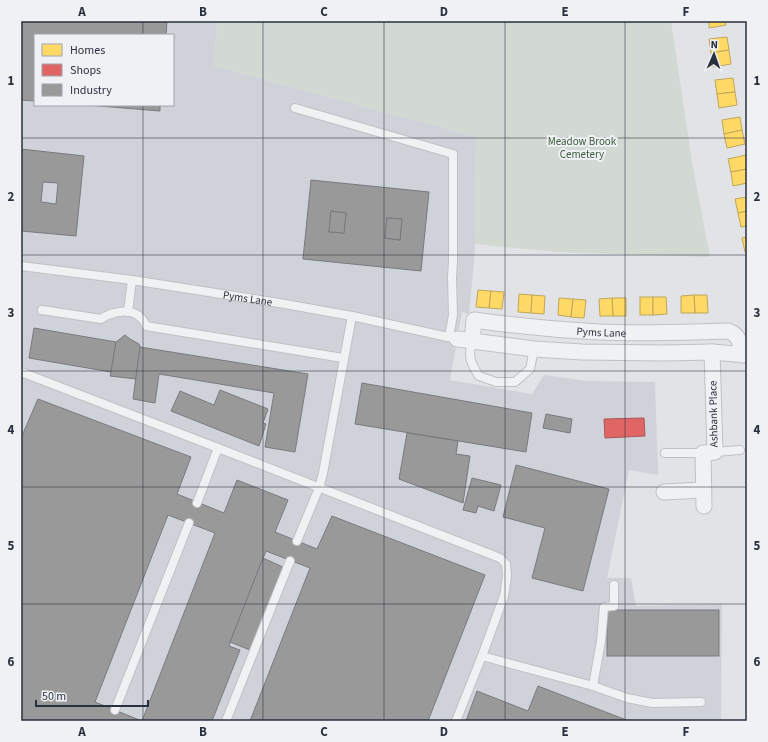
<svg xmlns="http://www.w3.org/2000/svg" width="768" height="742" viewBox="0 0 768 742" font-family="'Source Sans 3',sans-serif">
<style>
.built{fill:#d0d2d9;fill-rule:evenodd}
.green{fill:#d2d9d2}
.homes{fill:#ffd966;stroke:#bfa65a}
.shops{fill:#e06666;stroke:#a9565a}
.industry{fill:#999;stroke:#777a7e;fill-rule:evenodd}
.lines{fill:none;stroke-linecap:round;stroke-linejoin:round}
.lane-casing{stroke:#c0c1c4;stroke-width:10}
.street-casing{stroke:#c0c1c4;stroke-width:17}
.lane{stroke:#f0f1f3;stroke-width:8}
.street{stroke:#f0f1f3;stroke-width:15}
.grid{fill:none;stroke:#29303e;stroke-width:1;stroke-opacity:0.55}
.labels{text-anchor:middle;stroke-width:4;stroke-linejoin:round;paint-order:stroke}
.park-label{font-size:11px;fill:#3c5938;stroke:#eff1f5}
.street-label{font-size:11px;fill:#29303e;stroke:#eff1f5}
.neatline{fill:none;stroke:#29303e;stroke-width:1.5}
.grid-label{font-size:13px;text-anchor:middle;font-weight:bold;fill:#29303e}
</style>
<rect width="100%" height="100%" fill="#e2e3e6"/>
<!-- built -->
<path class="built" d="M21,21H217L214,66L476,137L475,251L469,314L462,312L450,380L532,394L544,375L588,381L655,382L658,475L629,470L607,578H631L636,606L722,604L721,721H21ZM35,35H173V105H35Z"/>
<!-- green -->
<path class="green" d="M217,21H671L692,162L710,257L557,252L475,244L476,137L214,66Z"/>
<!-- homes -->
<g class="homes">
<path d="M709,21H725L726,25L709,28Z"/>
<path d="M727,37L729,50L711,53L709,39Z"/>
<path d="M729,50L731,64L713,67L711,53Z"/>
<path d="M733,78L735,92L717,94L715,80Z"/>
<path d="M735,92L737,105L719,108L717,94Z"/>
<path d="M740,117L742,130L724,134L722,120Z"/>
<path d="M742,130L745,144L727,148L724,134Z"/>
<path d="M746,155L747,169L731,172L728,159Z"/>
<path d="M747,169V183L733,186L731,172Z"/>
<path d="M747,197V211L738,213L735,199Z"/>
<path d="M747,211V226L741,227L738,213Z"/>
<path d="M747,237V251L745,252L742,238Z"/>
<path d="M478,290L491,291L489,308L476,307Z"/>
<path d="M491,291L504,292L502,309L489,308Z"/>
<path d="M519,294L532,295L531,313L518,312Z"/>
<path d="M532,295L545,296L544,314L531,313Z"/>
<path d="M694,295H707L708,313H695Z"/>
<path d="M694,295L695,313H681V296Z"/>
<rect x="640" y="297" width="13" height="18"/>
<path d="M653,297H666L667,314L653,315Z"/>
<path d="M559,298L573,299L571,317L558,315Z"/>
<path d="M612,298H626V316H613Z"/>
<path d="M612,298L613,316H600L599,299Z"/>
<path d="M573,299L586,300L584,318L571,317Z"/>
</g>
<!-- shops -->
<path class="shops" d="M644,418L645,436L605,438L604,419Z"/>
<!-- industry -->
<g class="industry">
<path d="M21,21H167L166,35H35V101L21,100Z"/>
<path d="M87,105H160V111Z"/>
<path d="M21,149L84,156L76,236L21,231ZM43,182L58,183L56,204L41,202Z"/>
<path d="M311,180L429,192L421,271L303,259ZM331,211L346,213L344,233L329,232ZM387,218L402,219L400,240L385,238Z"/>
<path d="M331,211L346,213L344,233L329,232Z"/>
<path d="M387,218L402,219L400,240L385,238Z"/>
<path d="M34,328L116,342L111,372L29,358Z"/>
<path d="M125,335L130,339L139,344L140,347L136,379L110,376L111,372L116,342Z"/>
<path d="M140,347L308,374L295,452L265,447L274,393L159,374L155,403L133,399Z"/>
<path d="M362,383L532,413L526,452L355,424Z"/>
<path d="M220,390L268,409L263,423L266,424L259,446L171,411L180,391L214,405Z"/>
<path d="M38,399L191,457L177,494L224,513L237,480L288,500L275,532L317,549L332,516L485,575L428,721H250L310,568L266,551L229,646L240,650L212,721H21V438ZM168,515L215,533L142,721L95,702Z"/>
<path d="M546,414L572,419L570,433L543,428Z"/>
<path d="M407,433L458,441L456,454L470,456L463,503L399,479Z"/>
<path d="M516,465L609,489L583,591L532,578L545,528L503,517Z"/>
<path d="M472,478L501,485L494,511L478,506L476,513L463,510Z"/>
<path d="M263,558L283,567L250,650L230,642Z"/>
<rect x="607" y="610" width="112" height="46"/>
<path d="M538,686L629,721H466L477,691L528,711Z"/>
</g>
<g class="lines">
<defs>
<g id="lane">
<path d="M295,108L453,154V261L452,278L453,315L449,337"/>
<path id="s1" d="M21,266L132,280L279,303L352,316L457,339"/>
<path d="M42,310L101,319C111,312 131,307 141,318C144,320 145,324 146,326L343,358"/>
<path d="M128,312L132,280"/>
<path d="M472,341C468,357 470,362 479,376L496,382H515L530,369L534,349"/>
<path d="M21,372L218,448L500,558L506,564L507,576L504,596L482,656L456,721"/>
<path d="M715,452L740,450"/>
<path d="M665,453H703"/>
<path d="M197,503L218,448"/>
<path d="M297,541L319,488L323,473L352,316"/>
<path d="M482,656L593,686L627,698L652,703L701,702"/>
<path d="M593,686L601,641L604,607L614,606V585"/>
<path d="M115,710L189,523"/>
<path d="M226,721L290,561"/>
</g>
<g id="street">
<path d="M457,339L534,349L582,352L663,353L712,352L747,355"/>
<path id="s2" d="M472,341L474,320C516,326 558,330 599,332C642,334 685,332 728,331C739,334 741,344 742,355"/>
<path d="M664,492L703,490"/>
<path d="M704,506L703,453L715,452L712,352"/>
</g>
</defs>
<!-- lane casing -->
<use href="#lane" class="lane-casing"/>
<!-- street casing -->
<use href="#street" class="street-casing"/>
<!-- lane -->
<use href="#lane" class="lane"/>
<!-- street -->
<use href="#street" class="street"/>
</g>
<!-- grid -->
<path class="grid" d="M143,21V35M263,21V721M384,21V721M505,21V721M625,21V721M143,105V721M21,138H747M21,255H747M21,371H747M21,487H747M21,604H747"/>
<g class="labels">
<!-- park labels -->
<g class="park-label">
<text x="582" y="145">Meadow Brook<tspan x="582" dy="13">Cemetery</tspan></text>
</g>
<!-- street labels -->
<g class="street-label">
<text dy="4" stroke="none"><textPath href="#s1" startOffset="229">Pyms Lane</textPath></text>
<text dy="4" stroke="none"><textPath href="#s2" startOffset="149">Pyms Lane</textPath></text>
<text transform="translate(713 414) rotate(-91)" y="4">Ashbank Place</text>
</g>
</g>
<!-- border -->
<rect width="768" height="742" fill="none" stroke="#eff1f5" stroke-width="44"/>
<!-- legend -->
<rect x="34" y="34" width="140" height="72" fill="#eff1f5" stroke="#a0a4ac"/>
<rect x="42" y="44" width="20" height="12" fill="#ffd966" stroke="#a0a4ac"/>
<text x="70" y="54" font-size="12" fill="#29303e">Homes</text>
<rect x="42" y="64" width="20" height="12" fill="#e06666" stroke="#a0a4ac"/>
<text x="70" y="74" font-size="12" fill="#29303e">Shops</text>
<rect x="42" y="84" width="20" height="12" fill="#999999" stroke="#a0a4ac"/>
<text x="70" y="94" font-size="12" fill="#29303e">Industry</text>
<!-- north arrow -->
<g transform="translate(714 54) rotate(2)" stroke="#eff1f5" stroke-width="3" paint-order="stroke">
<path d="M0-3L7 15L0 10L-7 15Z" fill="#29303e"/>
<text y="-6" font-size="11" font-weight="bold" text-anchor="middle" fill="#29303e">N</text>
</g>
<!-- scale -->
<path d="M36 700v6h112v-6" fill="none" stroke="#29303e" stroke-width="2"/>
<text x="42" y="700" font-size="12" fill="#29303e" stroke="#eff1f5" stroke-width="3" paint-order="stroke">50 m</text>
<rect x="22" y="22" width="724" height="698" class="neatline"/>
<g class="grid-label">
<text x="82" y="16">A</text>
<text x="203" y="16">B</text>
<text x="324" y="16">C</text>
<text x="444" y="16">D</text>
<text x="565" y="16">E</text>
<text x="686" y="16">F</text>
<text x="11" y="85">1</text>
<text x="757" y="85">1</text>
<text x="11" y="201">2</text>
<text x="757" y="201">2</text>
<text x="11" y="317">3</text>
<text x="757" y="317">3</text>
<text x="11" y="434">4</text>
<text x="757" y="434">4</text>
<text x="11" y="550">5</text>
<text x="757" y="550">5</text>
<text x="11" y="666">6</text>
<text x="757" y="666">6</text>
<text x="82" y="736">A</text>
<text x="203" y="736">B</text>
<text x="324" y="736">C</text>
<text x="444" y="736">D</text>
<text x="565" y="736">E</text>
<text x="686" y="736">F</text>
</g>
</svg>
